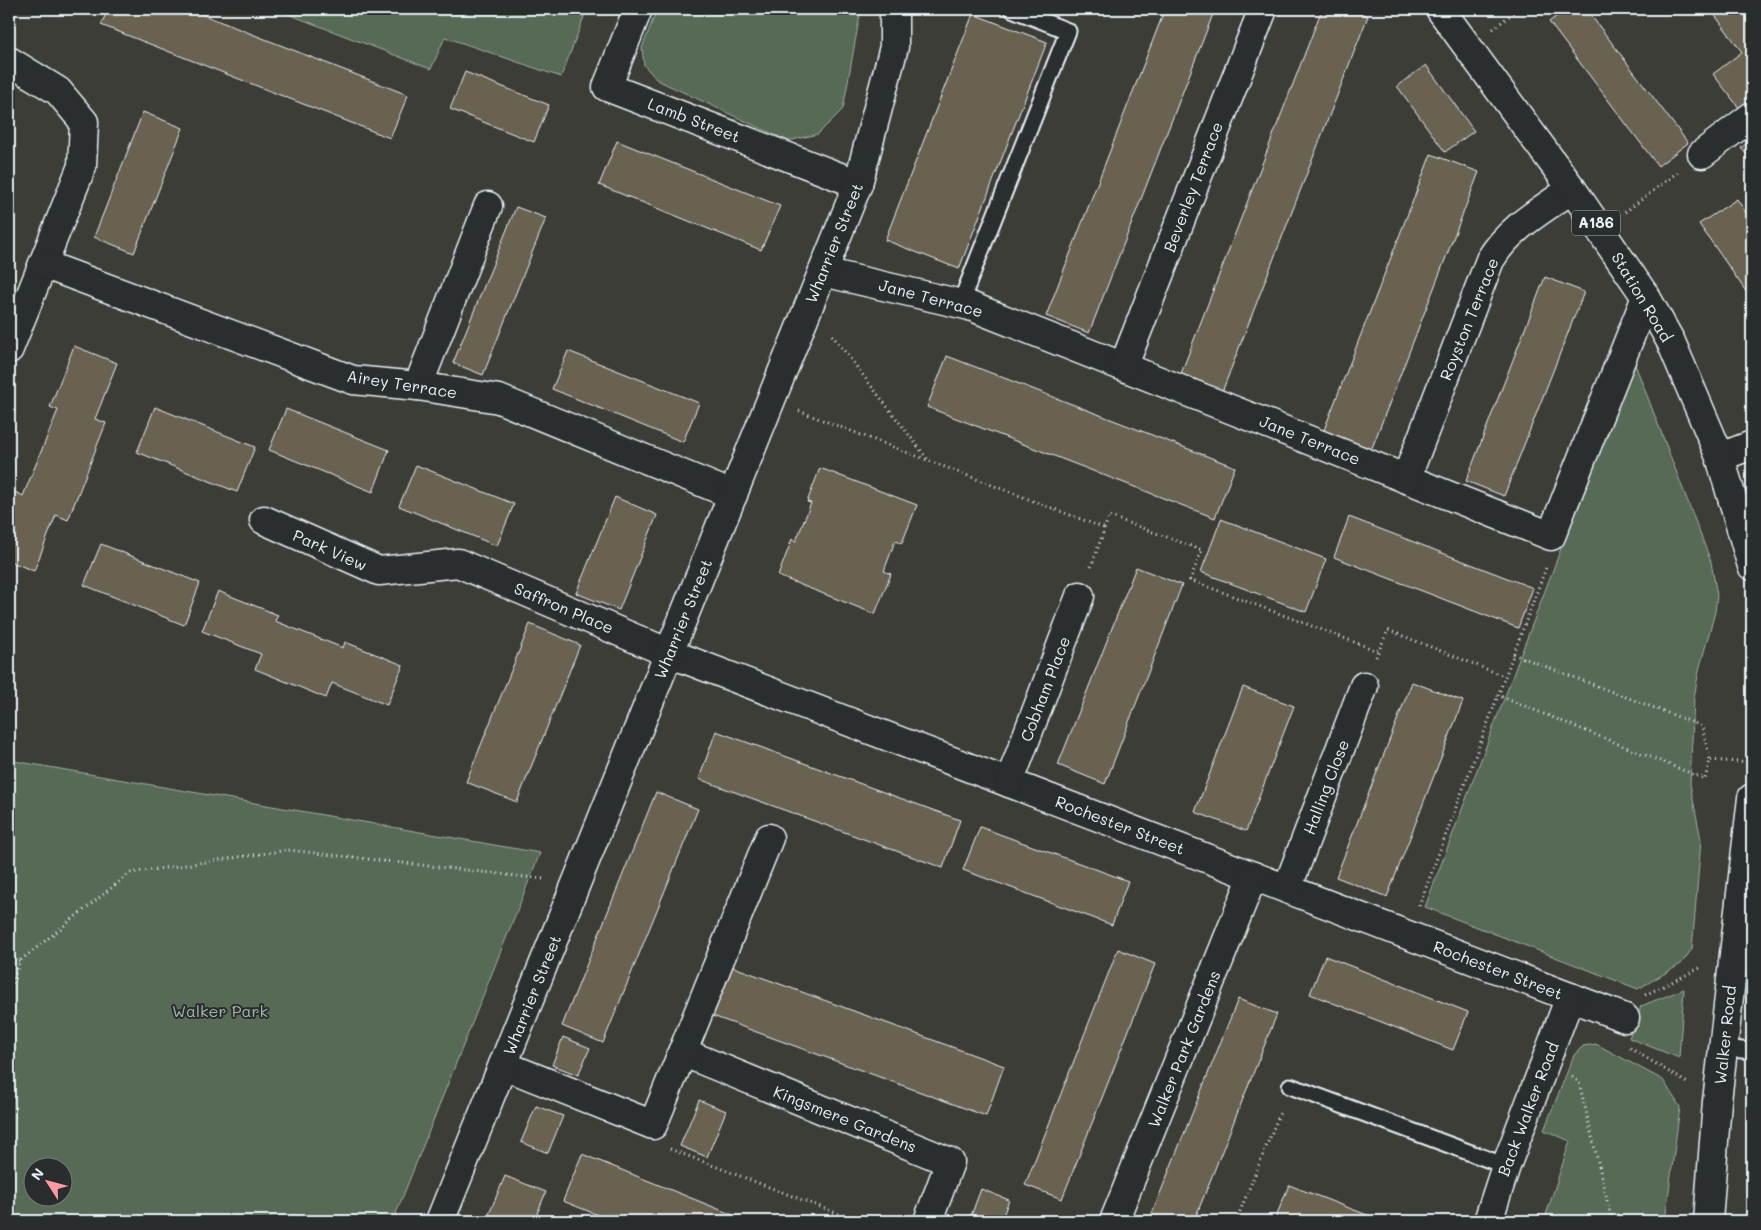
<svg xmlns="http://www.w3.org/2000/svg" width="1761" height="1230" viewBox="0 0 1761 1230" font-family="Mali,sans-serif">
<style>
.green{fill:#566b56;stroke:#9faea7;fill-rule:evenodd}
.building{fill:#696251;stroke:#e8f1f8}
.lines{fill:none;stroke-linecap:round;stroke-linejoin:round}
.lane-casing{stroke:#e8f1f8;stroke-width:19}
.street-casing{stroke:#e8f1f8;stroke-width:31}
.secondary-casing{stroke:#e8f1f8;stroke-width:31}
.primary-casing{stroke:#e8f1f8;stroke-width:31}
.path{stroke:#e8f1f8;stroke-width:3;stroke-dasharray:1 4;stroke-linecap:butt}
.lane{stroke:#2a2d2e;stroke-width:15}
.street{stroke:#2a2d2e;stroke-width:28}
.secondary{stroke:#2a2d2e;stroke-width:28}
.primary{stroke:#2a2d2e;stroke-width:28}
.labels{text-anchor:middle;stroke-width:4;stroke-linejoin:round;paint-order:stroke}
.shield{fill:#2a2d2e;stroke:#afb6bb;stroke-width:1}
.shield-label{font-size:15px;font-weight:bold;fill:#e8f1f8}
.street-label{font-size:16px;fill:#e8f1f8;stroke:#2a2d2e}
.park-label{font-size:16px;fill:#a6b5af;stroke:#2a2d2e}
</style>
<rect width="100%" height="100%" fill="#3d3d38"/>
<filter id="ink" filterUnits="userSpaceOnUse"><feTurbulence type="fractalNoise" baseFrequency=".02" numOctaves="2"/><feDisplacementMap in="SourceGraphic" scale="10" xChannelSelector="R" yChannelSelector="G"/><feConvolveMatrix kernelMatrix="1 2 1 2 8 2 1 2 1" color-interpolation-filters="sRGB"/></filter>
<g filter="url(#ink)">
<!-- green -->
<g class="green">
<path d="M275,9H587L561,77L445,37L431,69Z"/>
<path d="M657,9H861L843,109L818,134L788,141L657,80L644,65L642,48Z"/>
<path d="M1633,359L1711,562L1717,595L1715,612L1699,670L1694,698L1690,784L1701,840L1692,949L1681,964L1638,989L1425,907Z"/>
<path d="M9,760L540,853L393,1221H9ZM32,1168H62V1198H32Z"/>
<path d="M1684,989L1679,1058L1629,1038L1641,1006Z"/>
<path d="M1596,1044L1663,1080L1680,1107L1665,1221H1544L1570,1141L1544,1130L1574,1055L1583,1046Z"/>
</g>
<!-- building -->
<g class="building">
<path d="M108,9H188L408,95L390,138L101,25Z"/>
<path d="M1165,9H1215L1089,333L1046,316Z"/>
<path d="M1322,9H1348L1368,16L1222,392L1180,376Z"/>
<path d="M1566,9H1586L1688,143L1658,166L1549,22Z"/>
<path d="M1722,9H1752V100L1740,109L1713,74L1742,52L1714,14Z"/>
<path d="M973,14L1047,42L959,269L885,240Z"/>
<path d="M1426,65L1474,131L1445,152L1397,86Z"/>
<path d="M465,72L549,105L534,142L450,109Z"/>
<path d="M143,112L183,128L134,253L94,237Z"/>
<path d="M1752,139V161L1741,148Z"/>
<path d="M617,141L780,206L761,250L599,185Z"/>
<path d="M1431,154L1479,172L1370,453L1322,435Z"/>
<path d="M1737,199L1752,222V300L1699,224Z"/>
<path d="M516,207L546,218L483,375L453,363Z"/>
<path d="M1545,277L1584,292L1504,496L1466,481Z"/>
<path d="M74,346L117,363L95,419L106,423L68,520L56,515L34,571L9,561V509L15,492L23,496L58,410L50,407Z"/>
<path d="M568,351L699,403L683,442L552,389Z"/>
<path d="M947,356L1235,467L1215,518L927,407Z"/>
<path d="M155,407L255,447L237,492L137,452Z"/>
<path d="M286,409L389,450L373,492L269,450Z"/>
<path d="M416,465L514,504L497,546L399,506Z"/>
<path d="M820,468L917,505L902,543L895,541L884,571L891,574L875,614L778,576L792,539L796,541L811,503L807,502Z"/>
<path d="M615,497L657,515L619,610L576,593Z"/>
<path d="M1349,517L1533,588L1518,628L1334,557Z"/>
<path d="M1221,519L1326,559L1306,612L1201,572Z"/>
<path d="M101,544L200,583L184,625L84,585Z"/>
<path d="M1136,567L1182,585L1105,784L1058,765Z"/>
<path d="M218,591L278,615L275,621L343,648L345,642L403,665L387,705L332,683L326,698L255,669L261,654L202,631Z"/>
<path d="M530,624L580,645L517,802L466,782Z"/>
<path d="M1412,682L1463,701L1387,897L1336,877Z"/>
<path d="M1243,687L1294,706L1246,831L1195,812Z"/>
<path d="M716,731L960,820L943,868L699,779Z"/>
<path d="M656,792L698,809L603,1043L562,1026Z"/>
<path d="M980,827L1128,881L1112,925L963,870Z"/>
<path d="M1118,949L1155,964L1062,1199L1025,1185Z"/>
<path d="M1325,956L1468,1012L1453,1050L1310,994Z"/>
<path d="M728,965L1004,1066L986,1116L710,1015Z"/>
<path d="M1238,999L1277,1014L1194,1221H1149Z"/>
<path d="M563,1037L590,1048L578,1075L552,1065Z"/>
<path d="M699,1100L726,1111L707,1157L680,1146Z"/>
<path d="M536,1106L563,1116L548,1153L521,1142Z"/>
<path d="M582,1154L748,1221H613L563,1201Z"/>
<path d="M505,1176L546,1192L534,1221H486Z"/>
<path d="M1289,1185L1383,1221L1275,1219Z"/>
<path d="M981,1189L1009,1200L1001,1221H969Z"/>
</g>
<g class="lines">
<defs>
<g id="lane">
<path d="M960,304L1068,31L1012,9"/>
<path d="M1723,1048L1752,1051"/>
<path d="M1290,1086L1506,1166"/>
</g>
<g id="street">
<path d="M638,9L607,87L858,184"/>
<path d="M9,61L58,91L84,122L82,166L9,349"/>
<path d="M1702,154L1752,116"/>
<path d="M43,264L353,380L418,386L499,399L733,495"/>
<path d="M823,272L970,306L1551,536L1646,297"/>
<path d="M1124,365L1263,9"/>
<path d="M418,386L488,206"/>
<path d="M1720,457L1752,445"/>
<path d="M1406,479L1490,260C1509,228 1542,210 1572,189"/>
<path d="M264,520L379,571L458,563L669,653L1625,1018"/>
<path d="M1009,783L1080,596"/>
<path d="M1287,889L1364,686"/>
<path d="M682,1052L950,1162L928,1221"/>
<path d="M503,1065L653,1125L769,838"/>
<path d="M1114,1221L1253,876"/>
<path d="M1488,1221L1506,1166L1570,997"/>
</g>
<path id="secondary" d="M440,1221L858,184L894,47V9"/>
<g id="primary">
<path d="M1440,9L1572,189L1646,297L1671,342L1720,457L1752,566"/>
<path d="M1708,1221L1717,1101L1752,798"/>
</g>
</defs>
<!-- lane casing -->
<use href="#lane" class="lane-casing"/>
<!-- street casing -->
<use href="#street" class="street-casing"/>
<!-- secondary casing -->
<use href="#secondary" class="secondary-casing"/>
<!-- primary casing -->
<use href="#primary" class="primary-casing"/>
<!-- path -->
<g class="path">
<path d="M1493,29L1518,9"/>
<path d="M1625,212L1678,172"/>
<path d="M832,335L929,461"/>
<path d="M799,411L1104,528"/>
<path d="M1091,567L1109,516L1202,550L1190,580L1378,651"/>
<path d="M1513,654L1702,726L1710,760"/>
<path d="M1376,657L1388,630L1504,676"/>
<path d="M1497,695L1705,779L1710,760L1752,763"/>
<path d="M1419,906L1547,565"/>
<path d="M9,957L20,961"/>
<path d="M9,993L20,961L130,873L288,850L544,879"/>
<path d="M1645,995L1700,968"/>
<path d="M1630,1048L1689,1084"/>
<path d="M1572,1077L1579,1082L1612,1221"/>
<path d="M670,1149L857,1221"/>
<path d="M1236,1221L1281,1110"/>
</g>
<!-- lane -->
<use href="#lane" class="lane"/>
<!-- street -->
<use href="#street" class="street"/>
<!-- secondary -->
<use href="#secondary" class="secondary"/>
<!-- primary -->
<use href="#primary" class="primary"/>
</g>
</g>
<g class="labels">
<!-- shield labels -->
<rect class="shield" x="1572" y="210.5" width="48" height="25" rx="4"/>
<g class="shield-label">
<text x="1596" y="228">A186</text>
</g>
<!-- street labels -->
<g class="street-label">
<text transform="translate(694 120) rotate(21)" y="6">Lamb Street</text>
<text transform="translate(1193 187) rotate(-69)" y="6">Beverley Terrace</text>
<text transform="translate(834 243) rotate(-68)" y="6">Wharrier Street</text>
<text transform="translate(1642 297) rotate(59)" y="6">Station Road</text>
<text transform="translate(931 298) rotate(15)" y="6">Jane Terrace</text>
<text transform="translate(1469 319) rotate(-68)" y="6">Royston Terrace</text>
<text transform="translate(402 384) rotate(9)" y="6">Airey Terrace</text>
<text transform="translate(1310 440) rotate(22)" y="6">Jane Terrace</text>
<text transform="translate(330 550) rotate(24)" y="6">Park View</text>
<text transform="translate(564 608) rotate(23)" y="6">Saffron Place</text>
<text transform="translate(683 619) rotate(-68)" y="6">Wharrier Street</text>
<text transform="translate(1045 689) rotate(-69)" y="6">Cobham Place</text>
<text transform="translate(1326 787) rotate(-69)" y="6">Halling Close</text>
<text transform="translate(1120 825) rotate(21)" y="6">Rochester Street</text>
<text transform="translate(1498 970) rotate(21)" y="6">Rochester Street</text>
<text transform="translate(532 995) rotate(-68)" y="6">Wharrier Street</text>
<text transform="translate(1725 1035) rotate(-84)" y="6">Walker Road</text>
<text transform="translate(1184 1049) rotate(-68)" y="6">Walker Park Gardens</text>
<text transform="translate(1528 1109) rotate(-69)" y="6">Back Walker Road</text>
<text transform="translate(845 1119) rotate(22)" y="6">Kingsmere Gardens</text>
</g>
<!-- park labels -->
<g class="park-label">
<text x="220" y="1017">Walker Park</text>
</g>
</g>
<!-- margin -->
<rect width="1761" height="1230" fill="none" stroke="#2a2d2e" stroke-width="30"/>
<rect x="15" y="15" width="1731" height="1200" fill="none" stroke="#e8f1f8" stroke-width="2" filter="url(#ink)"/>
<!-- north arrow -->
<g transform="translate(48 1182) rotate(306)"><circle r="24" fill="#2a2d2e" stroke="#767b7f"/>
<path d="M0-4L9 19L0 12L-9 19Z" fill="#ff9aa2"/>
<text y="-8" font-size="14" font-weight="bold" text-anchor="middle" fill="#e8f1f8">N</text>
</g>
</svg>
